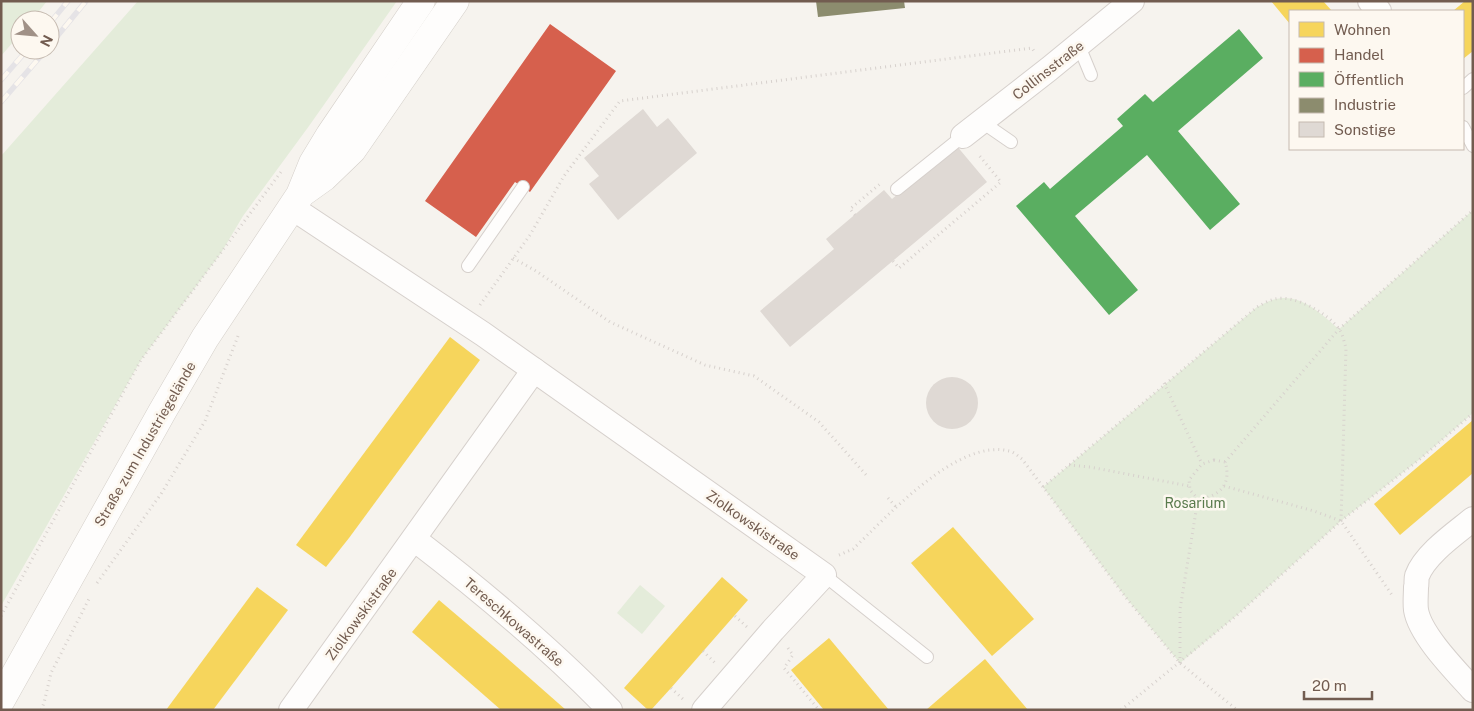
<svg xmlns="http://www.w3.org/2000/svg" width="1474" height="711" viewBox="0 0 1474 711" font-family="'Public Sans',sans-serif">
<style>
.green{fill:#e4ecda}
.homes{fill:#f6d55c}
.shops{fill:#d6604d}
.public{fill:#5aae61}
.industry{fill:#8c8c6e}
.building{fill:#dfd9d4}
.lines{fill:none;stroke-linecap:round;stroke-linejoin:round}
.service-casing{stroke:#d6d0cc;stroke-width:14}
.minor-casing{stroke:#d6d0cc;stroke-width:26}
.secondary-casing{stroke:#d4cfc9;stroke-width:29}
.path{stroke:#d7d1cd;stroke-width:3;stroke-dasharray:1 4;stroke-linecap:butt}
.service{stroke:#fefdfc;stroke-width:12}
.minor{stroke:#fefdfc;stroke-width:24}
.secondary{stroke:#fefdfc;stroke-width:28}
.rail-casing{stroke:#e5e3e6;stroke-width:5.5}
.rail{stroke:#fdf8f0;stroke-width:4;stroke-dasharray:11;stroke-linecap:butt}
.labels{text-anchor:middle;stroke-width:5;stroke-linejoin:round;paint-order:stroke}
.street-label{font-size:14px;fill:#725c50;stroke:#fdf8f0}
.park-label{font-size:14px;fill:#5a7b4d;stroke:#fdf8f0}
</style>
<rect width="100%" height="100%" fill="#f6f3ee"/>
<!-- green -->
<g class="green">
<path d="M1,1H47L32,20H20V34L1,56Z"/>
<path d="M138,1H397L309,126L243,216L221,253L141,360L1,606V156Z"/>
<path d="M1473,210V413L1420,459L1341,521L1236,616L1180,663L1127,599L1043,487L1257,307C1263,304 1270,300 1276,299C1301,293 1322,315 1339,329Z"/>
<path d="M640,585L665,606L642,634L617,613Z"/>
</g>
<!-- homes -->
<g class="homes">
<path d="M1271,1H1323L1332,11H1290V24Z"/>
<path d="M1465,1H1473V51L1463,59V11H1453Z"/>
<path d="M450,337L480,360L349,538L326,567L296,545Z"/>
<path d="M1473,420V473L1400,535L1374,504Z"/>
<path d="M953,527L1034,619L992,656L911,563Z"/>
<path d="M722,577L748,600L671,688L651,710H648L624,688Z"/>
<path d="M257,587L288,610L213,710H166Z"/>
<path d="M439,600L499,651L566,710H501L412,632Z"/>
<path d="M829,638L889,710H824L791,670Z"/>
<path d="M985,659L1028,710H926Z"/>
</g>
<!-- shops -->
<path class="shops" d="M550,24L616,71L530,192L515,182L476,237L425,201Z"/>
<!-- public -->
<path class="public" d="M1239,29L1263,58L1178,131L1240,204L1210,230L1147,155L1075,216L1138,290L1109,315L1016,206L1044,182L1050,189L1123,126L1117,119L1145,94L1153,102Z"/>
<!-- industry -->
<path class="industry" d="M816,1H904L905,8L818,17Z"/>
<!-- building -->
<g class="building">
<path d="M643,109L657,127L668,118L697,153L618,220L589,184L599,176L584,158Z"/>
<path d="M956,145L987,182L790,347L760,311L834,249L826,239L884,190L892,199Z"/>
<circle cx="952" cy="403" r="26"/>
</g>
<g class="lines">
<defs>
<g id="service">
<path d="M1079,46L1091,75"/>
<path d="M1463,88L1473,79"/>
<path d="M982,122L1011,142"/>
<path d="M1463,127L1473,146"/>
<path d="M897,189L963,136"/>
<path d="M468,266L523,187"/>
<path d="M824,575L927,657"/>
</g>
<g id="minor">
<path d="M1370,1L1379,11"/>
<path d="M963,136L1049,69L1132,1"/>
<path d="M291,207L483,334L824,575L773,630L704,710"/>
<path d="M1473,519C1456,533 1425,554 1417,576C1416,579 1417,584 1416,587C1416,594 1415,603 1416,610C1420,635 1456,671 1473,690"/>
<path d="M414,539C483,592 549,647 610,710"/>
<path d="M291,710L534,370"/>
</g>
<g id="secondary">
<path d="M303,192L324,177L352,150L455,1"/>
<path d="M1,700L162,412L205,338L300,195L313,163L330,135L421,1"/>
</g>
</defs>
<!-- service casing -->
<use href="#service" class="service-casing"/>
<!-- minor casing -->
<use href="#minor" class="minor-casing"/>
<!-- secondary casing -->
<use href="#secondary" class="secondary-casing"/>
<!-- path -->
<g class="path">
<path d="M855,215L850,209L880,184"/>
<path d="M513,258L536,271L610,322L705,365L754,376L819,422L868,477"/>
<path d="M893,261L899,268L1001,182L978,154"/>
<path d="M480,305L530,235L564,176L620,101L1032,48L1034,51"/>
<path d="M1164,383L1202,464"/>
<path d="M1214,460L1225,462C1232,483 1220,497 1198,499L1190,490L1189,480L1202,464Z"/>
<path d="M1225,462L1339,329L1473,210"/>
<path d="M1069,465L1090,467L1189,486"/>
<path d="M1224,486L1314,511L1341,521L1392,595"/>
<path d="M1043,487L1257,307C1263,304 1269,300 1275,299C1294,294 1329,314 1339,329C1343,334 1344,342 1346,348L1341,521"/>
<path d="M888,498L897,508"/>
<path d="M839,555L853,549C887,517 957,438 1009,451C1014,452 1018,456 1022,459L1127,599L1180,663L1237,710"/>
<path d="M97,583L161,494L205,421L238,336"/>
<path d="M1,616L141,360L281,172"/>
<path d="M735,616L747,627"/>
<path d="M788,648L793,655L784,668L819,710"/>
<path d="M703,651L715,663"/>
<path d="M1180,663V609L1198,499"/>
<path d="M671,688L685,701"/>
<path d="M41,710L44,703L51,673L90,597"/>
<path d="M1121,710L1236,616L1341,521L1420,459L1473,413"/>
</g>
<!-- service -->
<use href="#service" class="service"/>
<!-- minor -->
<use href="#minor" class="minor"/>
<!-- secondary -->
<use href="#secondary" class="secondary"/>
<defs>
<g id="rail">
<path d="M50,23L68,1"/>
<path d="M50,45L86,1"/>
<path d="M1,80L27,50"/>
<path d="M1,102L46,50"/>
</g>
</defs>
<!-- rail casing -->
<use href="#rail" class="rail-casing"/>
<!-- rail -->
<use href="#rail" class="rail"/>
</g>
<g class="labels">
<!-- street labels -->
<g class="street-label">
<text transform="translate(1048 70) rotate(-38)" y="5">Collinsstraße</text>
<text transform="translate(145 444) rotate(-60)" y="5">Straße zum Industriegelände</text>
<text transform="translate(753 525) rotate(35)" y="5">Ziolkowskistraße</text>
<text transform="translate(361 614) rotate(-54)" y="5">Ziolkowskistraße</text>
<text transform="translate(514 622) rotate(41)" y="5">Tereschkowastraße</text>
</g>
<!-- park labels -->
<g class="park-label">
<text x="1195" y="508">Rosarium</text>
</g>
</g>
<!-- border -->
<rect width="1474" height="711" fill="none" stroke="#725c50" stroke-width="5"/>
<!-- legend -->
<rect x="1289" y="10" width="175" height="140" fill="#fdf8f0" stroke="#c5bab0"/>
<rect x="1299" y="22" width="25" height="15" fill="#f6d55c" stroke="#c5bab0"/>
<text x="1334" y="35" font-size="15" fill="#725c50">Wohnen</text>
<rect x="1299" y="48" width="25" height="15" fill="#d6604d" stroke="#c5bab0"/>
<text x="1334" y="60" font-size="15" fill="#725c50">Handel</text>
<rect x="1299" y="72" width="25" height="15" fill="#5aae61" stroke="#c5bab0"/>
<text x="1334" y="85" font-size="15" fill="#725c50">Öffentlich</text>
<rect x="1299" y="98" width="25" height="15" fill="#8c8c6e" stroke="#c5bab0"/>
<text x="1334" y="110" font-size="15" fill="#725c50">Industrie</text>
<rect x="1299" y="122" width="25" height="15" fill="#dfd9d4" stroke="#c5bab0"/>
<text x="1334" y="135" font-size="15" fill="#725c50">Sonstige</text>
<!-- north arrow -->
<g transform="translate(35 35) rotate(117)"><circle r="24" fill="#fdf8f0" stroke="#c5bab0"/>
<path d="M0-4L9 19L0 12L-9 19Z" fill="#a09187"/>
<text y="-8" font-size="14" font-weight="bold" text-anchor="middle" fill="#725c50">N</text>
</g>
<!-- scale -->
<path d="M1304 691v8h68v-8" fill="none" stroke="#725c50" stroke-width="2.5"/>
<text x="1312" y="691" font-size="15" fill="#725c50" stroke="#fdf8f0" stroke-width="4" paint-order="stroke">20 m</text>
</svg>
